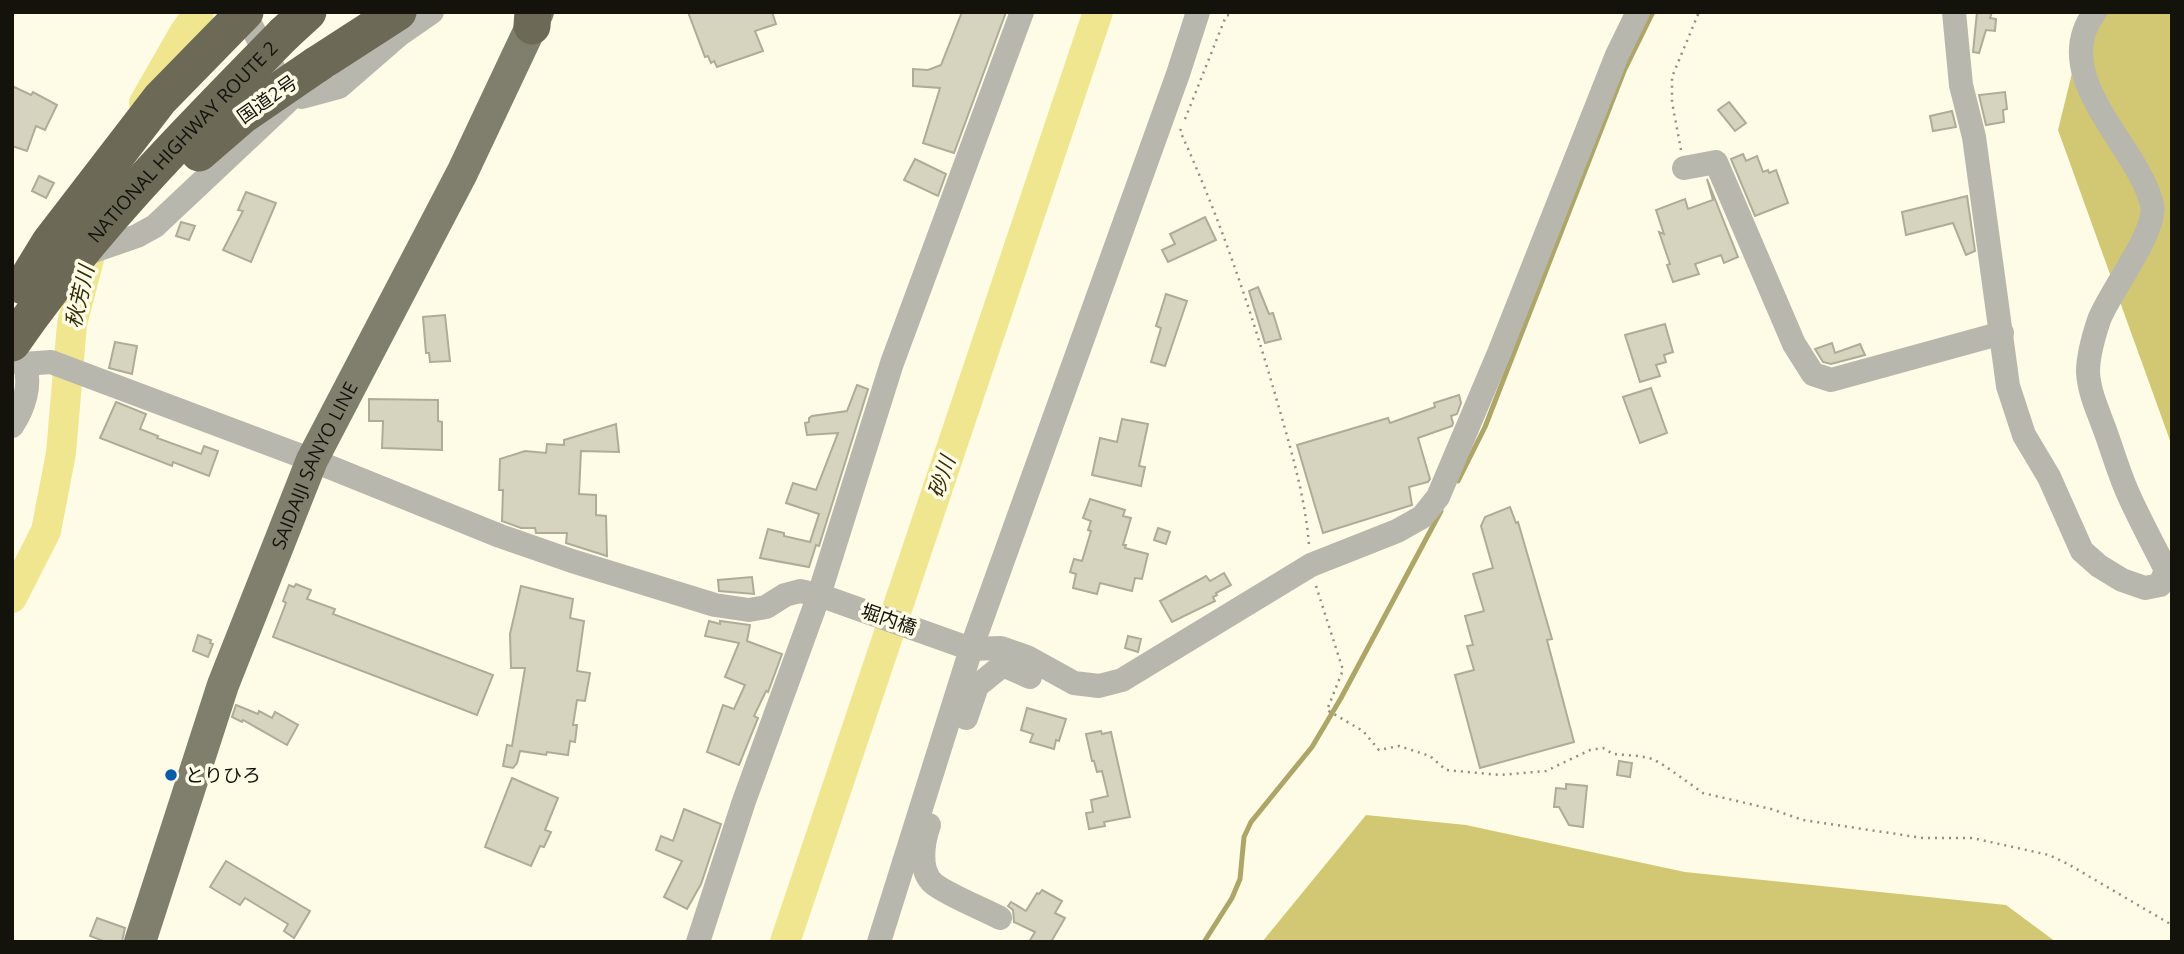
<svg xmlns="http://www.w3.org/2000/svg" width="2184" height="954" viewBox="0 0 2184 954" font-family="'Open Sans','Noto Sans JP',sans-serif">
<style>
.forest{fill:#d2c873}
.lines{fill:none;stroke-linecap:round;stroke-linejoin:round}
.stream{stroke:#aea668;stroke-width:5}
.river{stroke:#f0e690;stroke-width:30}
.building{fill:#d6d4be;stroke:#aeac97;stroke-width:2}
.path{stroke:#919080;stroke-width:2.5;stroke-dasharray:2 5;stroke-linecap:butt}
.minor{stroke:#b8b7ae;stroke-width:24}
.major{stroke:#807f6e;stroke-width:32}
.highway{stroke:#6c6a57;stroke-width:37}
.highway-bridge{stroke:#6c6a57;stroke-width:37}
.poi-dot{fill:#055daa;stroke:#fefce6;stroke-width:2.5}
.labels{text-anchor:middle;stroke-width:7;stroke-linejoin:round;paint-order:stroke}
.street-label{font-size:19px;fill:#13120b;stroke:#fefce6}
.poi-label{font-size:19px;fill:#13120b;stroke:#fefce6;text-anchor:start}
.water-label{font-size:21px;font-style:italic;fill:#322d07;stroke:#fefce6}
</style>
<rect width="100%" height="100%" fill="#fefce6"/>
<!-- forest -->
<g class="forest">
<path d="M2087,12H2172V446L2058,130Z"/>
<path d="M1366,815L1466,825L1685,872L2006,905L2056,942H1262Z"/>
</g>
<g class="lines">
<!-- stream -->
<g class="stream">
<path d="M1458,481L1485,427L1624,71L1653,12"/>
<path d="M1204,942L1232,898L1240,879L1244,837L1251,822L1312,747L1341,698L1441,511"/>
</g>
<!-- river -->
<g class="river">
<path d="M144,103L184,33L199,12"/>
<path d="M12,598L46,531L61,453L72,324L94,240"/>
<path d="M785,942L1098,12"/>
</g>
</g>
<!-- building -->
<g class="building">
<path d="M688,12H772L776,24L755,31L763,51L717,67L714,61L711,63L708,56L705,57Z"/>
<path d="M962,12H1006L954,153L923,143L940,88L913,86V69L928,70L941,65Z"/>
<path d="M1977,12H1992L1990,18L1996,19L1995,31L1986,30L1979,53L1973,52Z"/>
<path d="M12,86L31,95L33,92L57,105L45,130L36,126L27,151L12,146Z"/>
<path d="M2005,92L2007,109L2003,110L2004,122L1986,125L1979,95Z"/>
<path d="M1729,102L1746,123L1735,131L1718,110Z"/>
<path d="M1952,111L1956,127L1933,131L1930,116Z"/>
<path d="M1743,154L1746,161L1757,156L1763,172L1768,170L1769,173L1776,170L1788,203L1755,216L1731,159Z"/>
<path d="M915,159L946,174L938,196L904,180Z"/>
<path d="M39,176L54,183L46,198L32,191Z"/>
<path d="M1707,179L1738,257L1724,263L1721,255L1695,264L1699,274L1673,282L1667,265L1670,264L1659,232L1664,234L1656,210L1685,199L1688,209L1713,200Z"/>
<path d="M246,192L276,203L251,262L223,250L243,211L238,210Z"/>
<path d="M1967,196L1975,251L1966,255L1953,223L1906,235L1902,212Z"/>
<path d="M1205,217L1216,240L1168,262L1162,250L1175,244L1170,234Z"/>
<path d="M181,222L195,226L189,240L176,236Z"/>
<path d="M1258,287L1269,314L1273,313L1281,339L1265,343L1249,291Z"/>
<path d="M1166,294L1187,301L1165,366L1151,362L1161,328L1156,326Z"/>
<path d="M445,315L450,361L430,362L429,353H426L423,317Z"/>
<path d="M1665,324L1673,352L1664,355L1666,362L1656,365L1660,376L1640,382L1625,335Z"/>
<path d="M115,342L137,346L132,374L109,368Z"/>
<path d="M1832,343L1835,353L1860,344L1865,355L1831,364L1823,362L1815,349Z"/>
<path d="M857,385L868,389L819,546L816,545L809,567L760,558L768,529L784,533V536L810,542L819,514L786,503L793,483L816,490L838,433L807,435L805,423L809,422V418L812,416L847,411Z"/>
<path d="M1651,388L1667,433L1640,443L1623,397Z"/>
<path d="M1459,395L1461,403L1457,414L1451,416L1453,423L1452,426L1418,438L1430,479L1428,482L1409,487L1412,505L1323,533L1297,445L1388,418L1390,423L1435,407L1434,403Z"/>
<path d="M369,399L438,400V421L442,422V450L382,448L383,421H369Z"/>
<path d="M116,402L146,414L140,429L158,436L157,438L201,454L204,446L218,451L209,476L173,462L172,466L100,438Z"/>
<path d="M1122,419L1148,424L1139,466L1145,467L1141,486L1092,475L1100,438L1117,442Z"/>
<path d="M616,424L619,452L581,451L579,494L596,495V515L606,516L607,556L566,543L567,533H536L535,528H521L502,521L503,490H499L500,459L525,451L546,453L547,444L564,445V440Z"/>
<path d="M1090,499L1125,510L1123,516L1131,518L1123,545H1126L1125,548L1148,554L1142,579L1135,578L1132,591L1100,583L1097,594L1073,588L1076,574L1070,572L1074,559L1082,561L1091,531L1088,530L1091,521L1083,518Z"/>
<path d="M1510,507L1516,523L1518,522L1552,639L1547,640L1574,742L1480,768L1455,675L1474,670L1467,646L1473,645L1465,616L1484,611L1473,574L1493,568L1481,526L1485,517Z"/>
<path d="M1158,528L1170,532L1166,544L1154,540Z"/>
<path d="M1224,573L1231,585L1216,593L1217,595L1213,597L1215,601L1172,622L1160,601L1206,576L1210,581Z"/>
<path d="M752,577L754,594L719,591L718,580Z"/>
<path d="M296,584L311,590L307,599L335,609L333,614L493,675L477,715L273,637L286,603L283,601L289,585L294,587Z"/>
<path d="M521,586L573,599L570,618L584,621L577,671L590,673L585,701L577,700L573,725H577L575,742L570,741L568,755L547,752L546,755L520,751L517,763L513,768L503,766L507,745L512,746L525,668H511L510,634Z"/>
<path d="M709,621L720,624V621L750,625L747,641L782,654L768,692L766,691L754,716L758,718L739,765L707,752L723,705L734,709L745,685L725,677L739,643L705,636Z"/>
<path d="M198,635L211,640L210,643L213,644L208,657L193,651Z"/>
<path d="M1128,636L1141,639L1138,652L1125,648Z"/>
<path d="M236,705L258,714L259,711L272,718L275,712L298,725L287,745L243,720L242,722L232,717Z"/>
<path d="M1027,708L1066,719L1059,741L1056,740L1054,749L1030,742L1033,734L1021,730Z"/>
<path d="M1101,731L1102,734L1111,732L1130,817L1104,822L1105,826L1089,829L1086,813L1093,812L1091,800L1108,796L1102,771L1097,772L1094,761H1092L1086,734Z"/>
<path d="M1619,761L1632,763L1630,777L1617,775Z"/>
<path d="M512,778L558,798L545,830L551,832L544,847L540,846L531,866L485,847Z"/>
<path d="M1566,784L1587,786L1583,827L1569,825L1559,807H1554L1556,788L1566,789Z"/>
<path d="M684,809L721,824L701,884L687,909L664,897L682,861L656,850L661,836L673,841Z"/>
<path d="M226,861L310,911L294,938L284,931L288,924L245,898L240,905L210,887Z"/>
<path d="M1042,890L1062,901L1055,913L1065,918L1051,942H1029L1035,932L1014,922L1013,910L1008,906L1011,902L1026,911L1037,893L1039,894Z"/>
<path d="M97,918L125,928L122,942H106L90,936Z"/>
</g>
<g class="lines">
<!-- path -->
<g class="path">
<path d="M1185,119L1226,16L1236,12"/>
<path d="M1181,129L1180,131C1219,216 1249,304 1275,394C1289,443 1305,494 1309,545"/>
<path d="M1681,150L1672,102V77L1699,12"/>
<path d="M1316,586L1343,670L1327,710L1363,731L1379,750L1399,746L1430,756L1446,770L1500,775L1546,771L1590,750L1603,748L1613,754L1639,756L1653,759L1665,766L1703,793L1771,809L1803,820L1923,838H1972L2049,855L2068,864L2172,925"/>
</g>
<!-- minor -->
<g class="minor">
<path d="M244,12L280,81L302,97L339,87L399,35L432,12"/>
<path d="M1954,12L1961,85L1974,137L2008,386L2024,435L2049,477L2082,551L2099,566L2122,580L2145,588L2160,585L2166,570C2154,546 2141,522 2130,498C2120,477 2114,455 2106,433C2099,413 2089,393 2088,372C2088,355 2094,335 2099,320C2109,293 2158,230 2152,205C2139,146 2046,76 2095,12"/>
<path d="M1684,168L1716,162L1794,344L1813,374L1831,380L2002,333"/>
<path d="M79,256L137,236L155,226L288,101"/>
<path d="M12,352L24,364L51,362L312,460L500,536L572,561L715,605L749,610L766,607L785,595L800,591L819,595L971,649L1001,648L1027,657L1074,683L1099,686L1122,680L1311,565L1397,531L1422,517L1438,497L1499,353L1617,55L1638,12"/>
<path d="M12,426C24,408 32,384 24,364"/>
<path d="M966,718L977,686L1003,665L1030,677"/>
<path d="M929,825C923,842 918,871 934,884C948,895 983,909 1000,918"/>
<path d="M698,942L744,801L819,595L892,363L1022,12"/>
<path d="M879,942L971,649L1178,74L1198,12"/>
</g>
<!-- major -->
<path class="major" id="s1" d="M140,942L223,685L312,460L462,173L538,12"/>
<!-- highway -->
<g class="highway">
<path d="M532,26L533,12"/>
<path d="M284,34L308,12"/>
<path d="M316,65L398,12"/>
</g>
<!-- highway-bridge -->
<g class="highway-bridge">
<path d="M199,153L243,115L316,65"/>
<path d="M23,286L50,242L160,99L245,12"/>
<path id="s2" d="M12,343C90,230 188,132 284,34"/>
</g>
</g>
<!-- markers -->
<circle class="poi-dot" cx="171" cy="775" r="7"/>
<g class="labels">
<!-- street labels -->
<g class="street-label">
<text transform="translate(267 99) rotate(-35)" y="7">国道2号</text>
<text dy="7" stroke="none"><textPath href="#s2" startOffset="264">NATIONAL HIGHWAY ROUTE 2</textPath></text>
<text dy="7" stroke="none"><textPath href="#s1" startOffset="508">SAIDAIJI SANYO LINE</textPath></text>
<text transform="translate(889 619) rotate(19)" y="7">堀内橋</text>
</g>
<!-- poi labels -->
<g class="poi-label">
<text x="185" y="782">とりひろ</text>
</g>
<!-- water labels -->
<g class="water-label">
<text transform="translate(80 297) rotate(-77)" y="7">秋芳川</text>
<text transform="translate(942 477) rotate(-71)" y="7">砂川</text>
</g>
</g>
<!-- border -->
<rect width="2184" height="954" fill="none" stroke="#13120b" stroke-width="28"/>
</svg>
